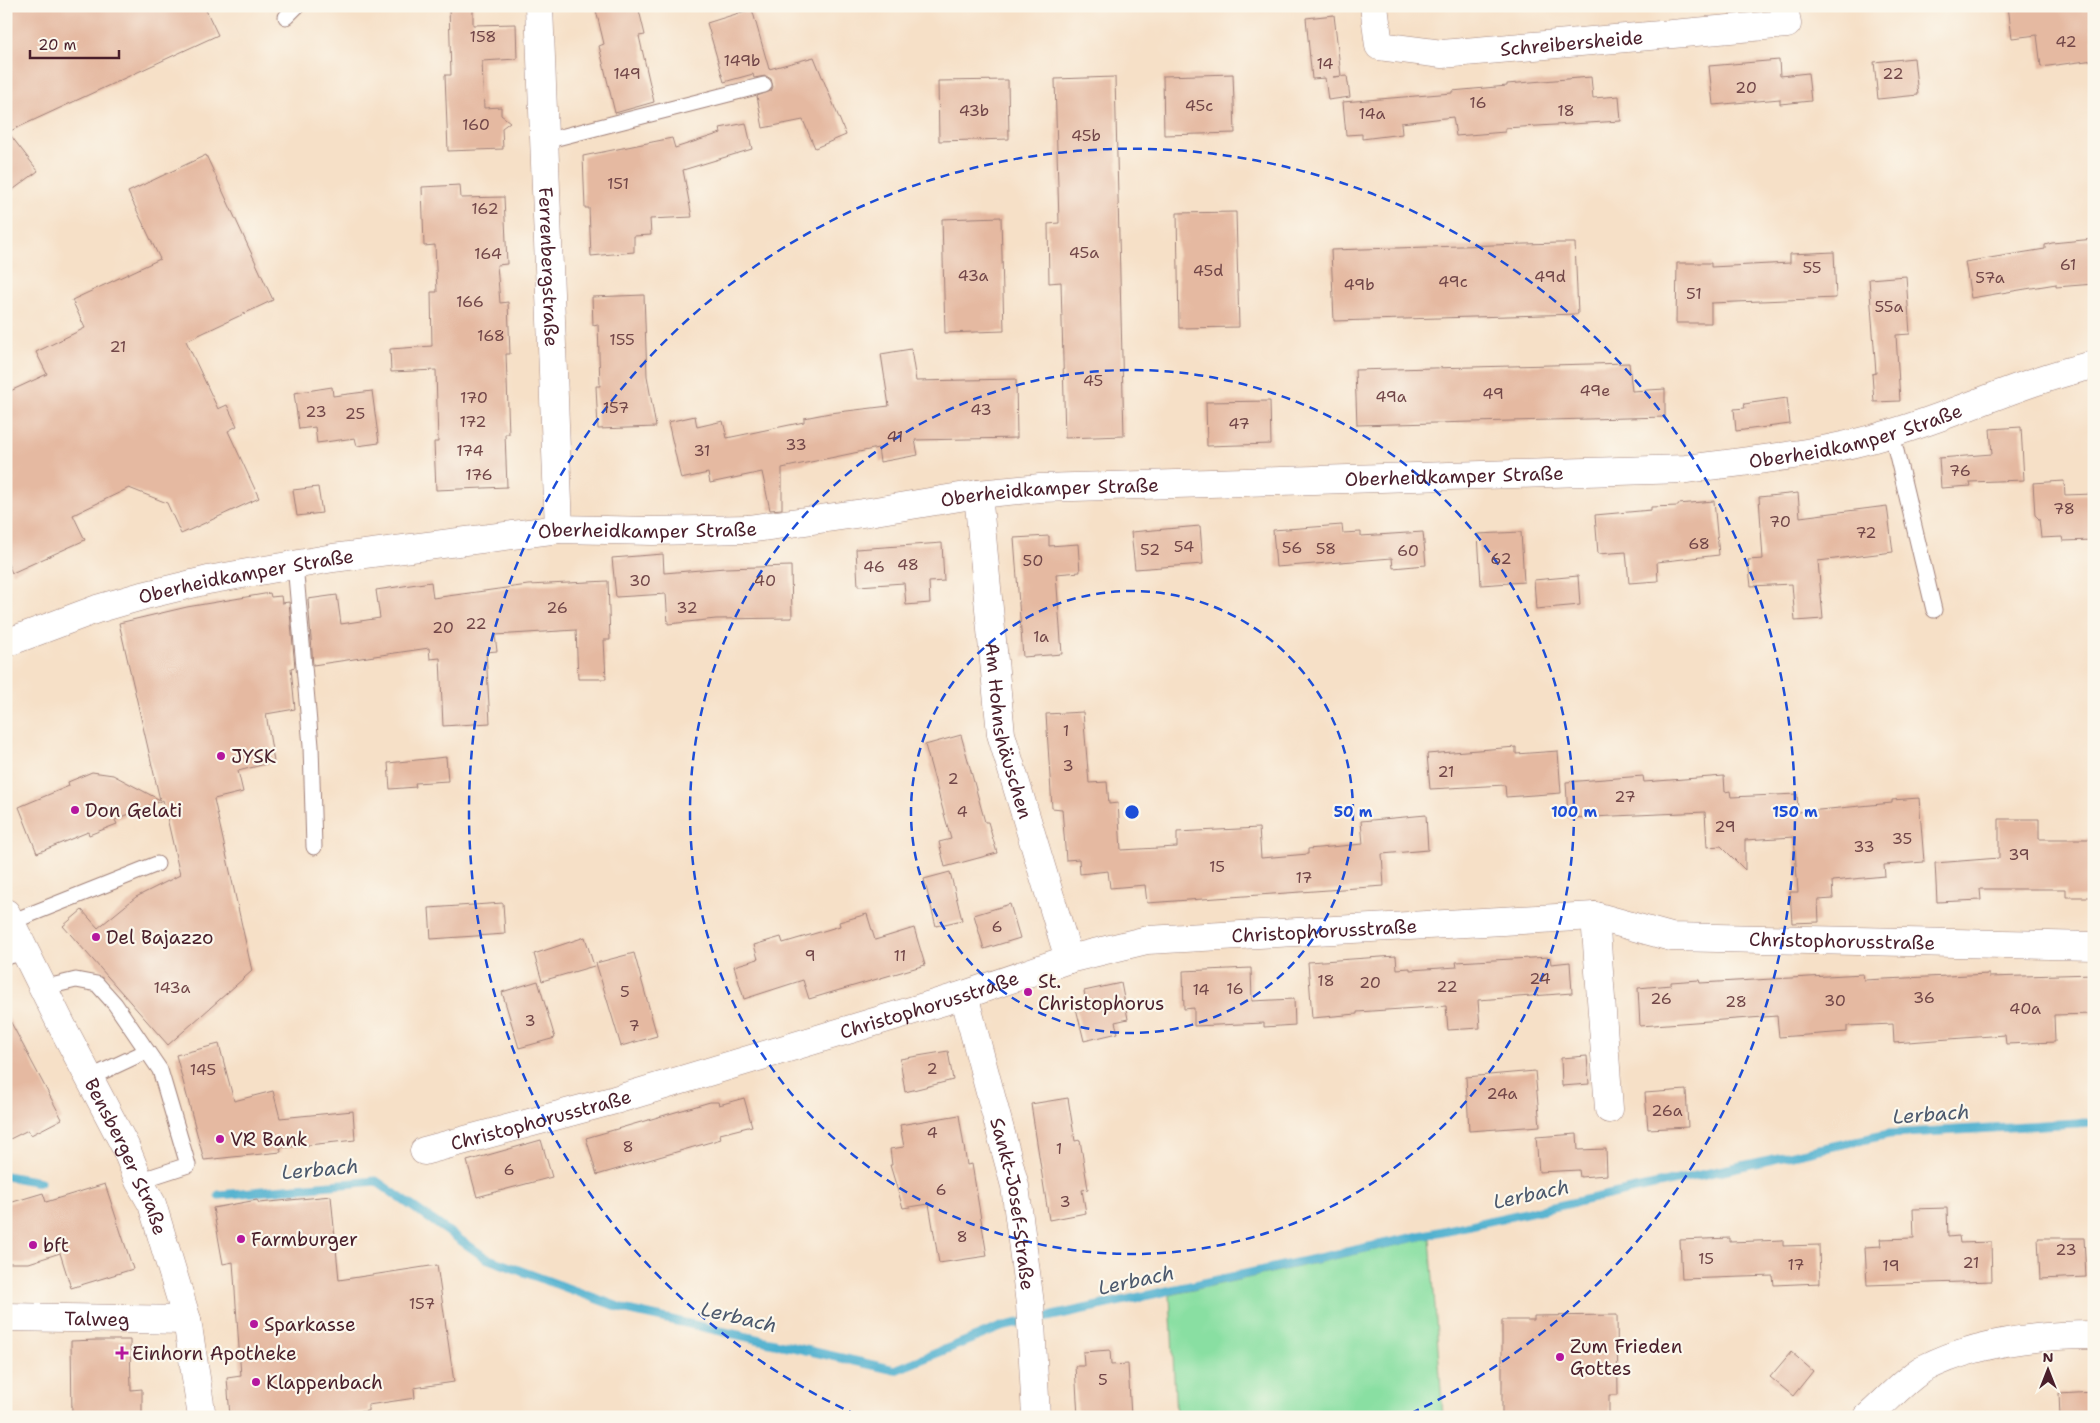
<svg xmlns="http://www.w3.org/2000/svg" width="2100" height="1423" viewBox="0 0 2100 1423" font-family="'Shantell Sans',sans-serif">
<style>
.green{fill:#89dfa2;stroke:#6a7f66}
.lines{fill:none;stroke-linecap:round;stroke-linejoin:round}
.stream{stroke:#50b0cf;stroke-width:9}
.building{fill:#e5b9a1}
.service-casing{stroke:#a08079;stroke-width:17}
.minor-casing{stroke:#a08079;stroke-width:29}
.secondary-casing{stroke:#a08079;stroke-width:29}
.service{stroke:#fff;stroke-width:15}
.minor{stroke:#fff;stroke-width:28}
.secondary{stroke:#fff;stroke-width:28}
.ring{fill:none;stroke:#1d4ed8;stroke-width:2.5;stroke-dasharray:9 6}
.poi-dot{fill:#b5179e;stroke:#fbf7ec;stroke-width:2}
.labels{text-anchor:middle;stroke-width:4.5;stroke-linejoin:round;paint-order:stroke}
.number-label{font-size:16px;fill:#714648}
.street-label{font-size:19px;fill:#4a1f2b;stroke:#fbf7ec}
.poi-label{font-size:19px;fill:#4a1f2b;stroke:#fbf7ec;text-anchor:start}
.water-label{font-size:20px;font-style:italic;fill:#4c596d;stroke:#fbf7ec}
.centre{fill:#1d4ed8;stroke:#fbf7ec;stroke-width:2.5}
.ring-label{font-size:15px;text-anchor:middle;font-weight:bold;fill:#1d4ed8;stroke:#fbf7ec;stroke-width:4.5;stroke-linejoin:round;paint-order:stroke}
</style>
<rect width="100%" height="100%" fill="#fbf7ec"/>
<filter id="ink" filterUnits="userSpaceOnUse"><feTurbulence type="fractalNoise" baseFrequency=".02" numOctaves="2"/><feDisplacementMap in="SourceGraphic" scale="10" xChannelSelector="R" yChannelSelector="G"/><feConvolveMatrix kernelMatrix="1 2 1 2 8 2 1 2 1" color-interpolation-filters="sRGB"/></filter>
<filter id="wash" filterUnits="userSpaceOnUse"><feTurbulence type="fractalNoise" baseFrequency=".0096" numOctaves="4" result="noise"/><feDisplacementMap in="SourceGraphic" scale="20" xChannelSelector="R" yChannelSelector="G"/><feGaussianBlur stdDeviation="1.12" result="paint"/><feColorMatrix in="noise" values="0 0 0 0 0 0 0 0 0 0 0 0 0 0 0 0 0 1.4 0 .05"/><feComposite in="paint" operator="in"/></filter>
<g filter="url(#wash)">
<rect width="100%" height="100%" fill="#f6e0c7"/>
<!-- green -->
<path class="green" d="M1430,1238L1443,1417H1176L1170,1295Z"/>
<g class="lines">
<!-- stream -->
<g class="stream">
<path d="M6,1176L40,1182"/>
<path d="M219,1195L376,1181L486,1258L627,1310L895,1370L1001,1327L1889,1134L2094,1122"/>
</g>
</g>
<g id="blocks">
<!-- building -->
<g class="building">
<path d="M6,6H204L218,35L8,132L38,171L6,195Z"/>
<path d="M473,6V25L516,24L517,59L482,61L484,108L501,107V115L510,122L502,128L503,149L448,151L445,75H451L449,7Z"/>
<path d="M595,6H638L645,35L639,36L654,102L615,113L599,46L604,44Z"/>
<path d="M2008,6H2089L2094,60L2041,67L2037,35L2012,38Z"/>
<path d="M752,9L769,69L814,57L846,135L815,148L803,120L763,128L757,96L771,91L773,87L771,79L766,76L754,78L753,74L724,82L707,23Z"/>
<path d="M1334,15L1341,76L1333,77L1347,76L1350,97L1328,100L1325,78L1312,79L1306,18Z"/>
<path d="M1914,58L1918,95L1878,99L1874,62Z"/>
<path d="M1779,60L1780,76L1808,73L1811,101L1780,104V99L1713,105L1709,66Z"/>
<path d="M1233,74L1235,133L1164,135L1163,76Z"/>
<path d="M1115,77L1124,436L1065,438L1061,282L1049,283L1048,224L1059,223L1055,79Z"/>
<path d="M1591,77L1593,98L1619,96L1621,121L1505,128V132L1456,136L1453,117L1401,123L1402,134L1362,139V134L1346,135L1343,102L1452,93V91L1507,86V84Z"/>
<path d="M1008,80L1009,139L939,141L938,81Z"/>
<path d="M746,123L752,149L683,170L692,217L650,219L651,235L634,236V252L591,256L589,208H585L583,156L672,138L675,148L721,133L720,128Z"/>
<path d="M206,155L273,300L186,341L218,409L227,405L237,426L228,431L259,498L181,534L167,503L129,488L73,515L85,540L12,573L6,560V393L47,374L36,352L85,328L72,300L160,259L128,192Z"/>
<path d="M460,185L461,198L504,197L507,264L497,265L500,303L508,302L510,354H506L509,434H505L507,487L436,490L434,442H438L436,370L391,372L390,349L432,346L431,292H437L435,245L424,246L422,187Z"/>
<path d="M1236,212L1239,327L1179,328L1177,213Z"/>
<path d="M1001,217L1004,331L945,333L942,219Z"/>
<path d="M2094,239V284L2056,287V284L1971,298L1965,262L2045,249V245L2052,243Z"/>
<path d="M1558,243H1575L1578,314L1334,321L1331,250Z"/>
<path d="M1834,252L1836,298L1711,303V323H1676L1677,263H1711V267L1790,263V254Z"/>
<path d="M1906,276L1910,334L1896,335L1900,401L1874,402L1872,374L1876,373L1869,279Z"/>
<path d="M644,295L647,376L656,427L598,429L596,386H600L598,324L593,325L592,297Z"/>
<path d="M911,349L916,381L1016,379L1017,438L915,440L918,455L880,462L878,448L782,468V509L770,510L762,472L710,483L708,473L681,479L668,422L695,416L697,427L723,421L727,438L804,422V418L830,413L889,406L881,354Z"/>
<path d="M1629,363L1632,391L1665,389V417L1357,425L1355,370Z"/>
<path d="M332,387L333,396L372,391L379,443L357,446L355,438L317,443L315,427L299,429L294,393Z"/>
<path d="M1787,398L1790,424L1736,431L1734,409L1745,408L1744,404Z"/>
<path d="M1270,401L1271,444L1207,446L1206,402Z"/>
<path d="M2021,427L2024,480L1970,482L1971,486L1941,488L1939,458L1992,454L1990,429Z"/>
<path d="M2064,481L2065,495L2094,494V540L2063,541L2062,537L2041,538L2039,519L2035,515L2033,483Z"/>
<path d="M318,487L322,513L297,516L293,490Z"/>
<path d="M1798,493L1800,517L1887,506L1893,552L1818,561L1823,619L1795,621L1792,584L1751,586L1748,560L1763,559L1759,497Z"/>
<path d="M1714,501L1719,555L1657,562L1658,581L1629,583L1626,552L1598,554L1595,515L1651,510V507L1678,506V504Z"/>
<path d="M1342,525L1343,533L1361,532V536L1423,532L1426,565L1393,568L1392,558L1276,567L1273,530Z"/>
<path d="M1200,526L1203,564L1135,569L1131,532Z"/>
<path d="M1521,532L1524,582L1481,585L1478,534Z"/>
<path d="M1049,536V546L1078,544L1080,572L1056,574L1062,654L1023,657L1014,538Z"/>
<path d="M942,543L944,581L929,582L930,603L906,605L904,583L858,586L856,549Z"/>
<path d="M663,554L664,573L725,568L791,566L792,618L716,619L668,624L666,594L616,597L612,558Z"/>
<path d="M1578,576L1580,605L1536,609L1534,580Z"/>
<path d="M608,581L610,640H604L606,679H578L576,630L495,635L497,651L486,652L490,723L443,726L440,658L430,659L429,648L313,665L308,599L337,595L341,624L380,618L376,590L431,582L433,598L528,585Z"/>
<path d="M270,593L271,597L281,596L282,603L289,602L295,667L291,668L295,709L266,714L274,762L238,771L243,792L214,799L252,971L168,1045L63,926L82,910L98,928L136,897L180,875L163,800L115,820L117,824L89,835L88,832L37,853L19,807L69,786L68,782L92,772L113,775L160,800L119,623L187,607Z"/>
<path d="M1083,712L1089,783L1107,782L1109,804L1118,803L1121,850L1177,847V832L1259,828L1261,858L1308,854V849L1363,844L1361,821L1426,815L1428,850L1382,854L1384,886L1147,903L1145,885L1110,888L1108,871L1080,874L1079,859L1066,860L1062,809L1052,808L1046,714Z"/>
<path d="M961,735L985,822H988L997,853L945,867L939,842L951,839L925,745Z"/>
<path d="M1516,747V754L1558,751L1561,793L1506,797L1505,785L1430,789L1427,754Z"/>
<path d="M446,757L448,781L415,783L416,787L390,789L388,763Z"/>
<path d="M1643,776L1644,782L1724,776L1725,792L1730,791L1731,797L1797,794L1798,812L1892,803V800L1919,798L1924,862L1884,865L1885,876L1832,881L1833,899L1818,900L1819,922L1792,923L1790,892H1798L1794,837L1745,840V870L1721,846L1707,847L1705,812L1568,818L1566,782Z"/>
<path d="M1999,819H2039V839H2094V897H2066V889H1980L1981,900L1937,902L1935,863L1999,858Z"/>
<path d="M950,872L962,920L936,926L924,879Z"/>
<path d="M503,903L505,934L431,939L429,908Z"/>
<path d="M1010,904L1020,938L984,949L974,915Z"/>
<path d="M867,914L875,940L914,928L925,965L809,999L803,980L744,999L734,966L758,959L754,945L781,937L783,943L840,926L839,922Z"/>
<path d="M585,937L594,966L542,981L534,954Z"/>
<path d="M634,953L657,1036L621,1046L596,963Z"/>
<path d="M1396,956L1397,969L1410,968V970L1457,967L1456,962L1550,957L1551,964L1570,962L1572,993L1478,1000L1480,1028L1448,1030L1446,1006L1357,1012V1014L1312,1018L1308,962Z"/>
<path d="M1251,968L1252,1001L1294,999L1295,1025L1264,1027V1023L1194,1026V1008L1184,1009L1183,971Z"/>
<path d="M1863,974L1864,980L1989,974V977L2094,974V1014L2054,1015L2055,1042L2006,1044L2005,1035L1894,1043L1893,1024L1847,1026V1032L1779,1037L1777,1016L1640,1026L1638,988L1671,985V982L1699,980L1700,983Z"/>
<path d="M538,981L555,1038L519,1048L502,992Z"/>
<path d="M1121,983L1128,1019L1115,1022L1118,1033L1084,1041L1075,1004L1086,1002L1084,991Z"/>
<path d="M6,1013L62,1119L31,1135L28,1130L6,1141Z"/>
<path d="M219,1044L234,1101L273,1091L280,1118L353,1111L355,1140L280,1148L281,1152L204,1160L176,1055Z"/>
<path d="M948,1051L953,1080L905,1092L900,1059Z"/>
<path d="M1587,1056L1589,1084L1562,1086L1561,1058Z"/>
<path d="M1535,1071L1540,1126L1469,1131L1466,1077Z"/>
<path d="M1686,1090L1688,1127L1648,1129L1645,1093Z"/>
<path d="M744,1098L752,1126L720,1134L721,1139L597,1175L586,1138L710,1102H718L719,1105Z"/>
<path d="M1068,1098L1075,1141L1080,1140L1088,1189L1082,1190L1086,1213L1049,1220L1031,1104Z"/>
<path d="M959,1115L967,1165L972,1164L987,1256L939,1263L929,1204L903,1208L890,1165H892L890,1149L904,1147L900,1125Z"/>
<path d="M1577,1134L1578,1150L1606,1149L1607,1175L1580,1177L1579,1170L1539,1172L1536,1137Z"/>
<path d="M541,1140L552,1177L477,1197L467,1161Z"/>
<path d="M105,1184L133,1269L71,1288L60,1253L29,1263H6V1204L43,1193L46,1202Z"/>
<path d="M331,1196L339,1280L437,1265L454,1382L414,1388L415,1398L368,1405V1411L309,1417H230L227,1378L241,1376L233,1262L223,1264L213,1208L257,1200L259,1203Z"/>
<path d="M1947,1208L1948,1237L1959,1236L1960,1243L1991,1242L1992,1281L1867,1285L1865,1247L1881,1246L1880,1239L1914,1238L1913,1209Z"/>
<path d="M1730,1238V1242L1783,1240V1246L1819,1245L1820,1283L1774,1285L1773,1276L1682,1279L1680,1240Z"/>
<path d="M2038,1238H2084L2086,1277L2040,1279Z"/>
<path d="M1617,1315L1618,1395H1609V1417H1502V1320H1534V1316Z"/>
<path d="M96,1340H130L131,1390L142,1389V1417H72L71,1341Z"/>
<path d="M1110,1350L1111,1365L1128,1364L1131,1417H1078L1075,1366H1084L1083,1352Z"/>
<path d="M1791,1352L1813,1371L1793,1396L1770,1377Z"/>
<path d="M2094,1392V1417H2060L2059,1394Z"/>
</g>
</g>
</g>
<g filter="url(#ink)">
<use href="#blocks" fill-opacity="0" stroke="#a08079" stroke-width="1"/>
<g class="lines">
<defs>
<g id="service">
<path d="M286,17L297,6"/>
<path d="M545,141L764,85"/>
<path d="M1892,434L1934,610"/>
<path d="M295,564L311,746L314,847"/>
<path d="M11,922L157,864"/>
<path d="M6,957L25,952"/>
<path d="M43,988L76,980L97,984L115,1004L160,1070L188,1165L139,1181"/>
<path d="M89,1078L147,1051"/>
</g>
<g id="minor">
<path id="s1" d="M539,6L559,529"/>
<path id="s2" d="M1374,6L1379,46L1442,54L1787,24L1784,6"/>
<path id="s3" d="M978,494L1001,734L1069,959"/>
<path id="s4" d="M6,643L97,609L142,596L208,580L333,558L559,529L653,531L748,529L863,513L978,494L1040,488L1686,469C1755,460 1825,454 1892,433C1960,413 2025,380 2094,365"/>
<path d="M1595,916L1609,1109"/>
<path id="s5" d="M964,995L1015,1186L1030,1304L1036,1417"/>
<path id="s6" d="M424,1151L615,1100L964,995L1069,959L1147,940L1595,916L1671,937L2094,946"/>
<path id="s7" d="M6,1317L187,1320"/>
<path d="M1868,1417C1883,1404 1907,1378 1923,1369C1975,1342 2036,1335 2094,1335"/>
</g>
<g id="secondary">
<path id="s8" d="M6,913L62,1026L125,1146L139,1181L152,1204L187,1320L202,1417"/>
</g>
</defs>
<!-- service casing -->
<use href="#service" class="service-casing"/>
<!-- minor casing -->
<use href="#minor" class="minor-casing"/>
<!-- secondary casing -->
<use href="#secondary" class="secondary-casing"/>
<!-- service -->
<use href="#service" class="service"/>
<!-- minor -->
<use href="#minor" class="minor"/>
<!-- secondary -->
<use href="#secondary" class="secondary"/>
</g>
</g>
<!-- distance rings -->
<g class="ring">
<circle cx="1132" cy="812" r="221"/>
<circle cx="1132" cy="812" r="442"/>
<path d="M857 1415A663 663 0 1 1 1407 1415"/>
</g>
<!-- markers -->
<g class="poi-dot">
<circle cx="221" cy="756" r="5"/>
<circle cx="75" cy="810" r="5"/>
<circle cx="96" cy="937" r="5"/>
<circle cx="1028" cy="992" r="5"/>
<circle cx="220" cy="1139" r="5"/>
<circle cx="241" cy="1239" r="5"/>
<circle cx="33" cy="1245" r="5"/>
<circle cx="254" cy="1324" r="5"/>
<path d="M119.5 1345.5h5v5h5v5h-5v5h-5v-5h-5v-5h5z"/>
<circle cx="1560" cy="1357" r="5"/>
<circle cx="256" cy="1382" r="5"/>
</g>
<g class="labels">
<!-- number labels -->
<g class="number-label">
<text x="483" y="42">158</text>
<text x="2066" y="47">42</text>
<text x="742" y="66">149b</text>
<text x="1325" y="69">14</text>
<text x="627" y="79">149</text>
<text x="1893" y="79">22</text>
<text x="1746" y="93">20</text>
<text x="1478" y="108">16</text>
<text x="1199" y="111">45c</text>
<text x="974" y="116">43b</text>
<text x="1566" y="116">18</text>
<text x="1372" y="119">14a</text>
<text x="476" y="130">160</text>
<text x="1086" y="141">45b</text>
<text x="618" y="189">151</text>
<text x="485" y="214">162</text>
<text x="1084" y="258">45a</text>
<text x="488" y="259">164</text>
<text x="2068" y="270">61</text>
<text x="1812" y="273">55</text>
<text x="1208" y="276">45d</text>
<text x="973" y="281">43a</text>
<text x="1550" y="282">49d</text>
<text x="1990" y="283">57a</text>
<text x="1453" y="287">49c</text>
<text x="1359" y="290">49b</text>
<text x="1694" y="299">51</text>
<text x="470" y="307">166</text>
<text x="1889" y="312">55a</text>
<text x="491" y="341">168</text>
<text x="622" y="345">155</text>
<text x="118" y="352">21</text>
<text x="1093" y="386">45</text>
<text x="1595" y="396">49e</text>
<text x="1493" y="399">49</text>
<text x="1391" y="402">49a</text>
<text x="474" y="403">170</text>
<text x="616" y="413">157</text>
<text x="981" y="415">43</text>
<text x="316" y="417">23</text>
<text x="355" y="419">25</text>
<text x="473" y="427">172</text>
<text x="1239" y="429">47</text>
<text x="895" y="442">41</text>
<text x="796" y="450">33</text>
<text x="470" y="456">174</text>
<text x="702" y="456">31</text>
<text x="1960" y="476">76</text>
<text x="479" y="480">176</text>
<text x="2064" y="514">78</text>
<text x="1780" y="527">70</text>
<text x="1866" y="538">72</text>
<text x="1699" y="549">68</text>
<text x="1184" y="552">54</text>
<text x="1292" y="553">56</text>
<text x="1326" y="554">58</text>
<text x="1150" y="555">52</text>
<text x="1408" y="556">60</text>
<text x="1501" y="564">62</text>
<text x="1033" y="566">50</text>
<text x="908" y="570">48</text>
<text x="874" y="572">46</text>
<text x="640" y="586">30</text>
<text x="765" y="586">40</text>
<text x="557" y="613">26</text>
<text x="687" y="613">32</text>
<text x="476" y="629">22</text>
<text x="443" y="633">20</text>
<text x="1041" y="642">1a</text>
<text x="1066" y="736">1</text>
<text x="1068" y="771">3</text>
<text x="1446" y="777">21</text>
<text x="953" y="784">2</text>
<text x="1625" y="802">27</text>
<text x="962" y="817">4</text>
<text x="1725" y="832">29</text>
<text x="1902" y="844">35</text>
<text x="1864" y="852">33</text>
<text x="2019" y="860">39</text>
<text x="1217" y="872">15</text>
<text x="1304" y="883">17</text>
<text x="997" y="932">6</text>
<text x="810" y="961">9</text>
<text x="900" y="961">11</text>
<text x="1540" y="984">24</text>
<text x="1326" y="986">18</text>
<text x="1370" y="988">20</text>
<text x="1447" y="992">22</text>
<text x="172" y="993">143a</text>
<text x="1235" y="994">16</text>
<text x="1201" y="995">14</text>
<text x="625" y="997">5</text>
<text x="1924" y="1003">36</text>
<text x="1661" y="1004">26</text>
<text x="1835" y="1006">30</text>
<text x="1736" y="1007">28</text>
<text x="2025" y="1014">40a</text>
<text x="530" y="1026">3</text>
<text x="634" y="1031">7</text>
<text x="932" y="1074">2</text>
<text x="203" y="1075">145</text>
<text x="1502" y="1099">24a</text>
<text x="1667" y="1116">26a</text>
<text x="932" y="1138">4</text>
<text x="628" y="1152">8</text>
<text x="1059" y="1154">1</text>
<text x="509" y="1175">6</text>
<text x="941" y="1195">6</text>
<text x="1065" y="1207">3</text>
<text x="962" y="1242">8</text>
<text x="2066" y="1255">23</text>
<text x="1706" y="1264">15</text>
<text x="1971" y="1268">21</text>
<text x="1796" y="1270">17</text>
<text x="1891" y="1271">19</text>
<text x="422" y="1309">157</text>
<text x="1103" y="1385">5</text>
</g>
<!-- street labels -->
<g class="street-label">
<text dy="7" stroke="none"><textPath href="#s2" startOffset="234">Schreibersheide</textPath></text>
<text dy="7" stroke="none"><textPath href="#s1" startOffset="261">Ferrenbergstraße</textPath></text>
<text dy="7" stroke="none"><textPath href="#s4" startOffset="1870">Oberheidkamper Straße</textPath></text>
<text dy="7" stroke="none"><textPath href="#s4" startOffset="1465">Oberheidkamper Straße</textPath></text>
<text dy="7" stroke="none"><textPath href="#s4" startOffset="1060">Oberheidkamper Straße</textPath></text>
<text dy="7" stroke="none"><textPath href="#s4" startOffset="655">Oberheidkamper Straße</textPath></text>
<text dy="7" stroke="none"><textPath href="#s4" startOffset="250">Oberheidkamper Straße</textPath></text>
<text dy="7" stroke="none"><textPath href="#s3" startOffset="239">Am Hohnshäuschen</textPath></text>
<text dy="7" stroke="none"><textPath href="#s6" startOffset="931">Christophorusstraße</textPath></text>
<text dy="7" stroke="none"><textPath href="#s6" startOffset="1452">Christophorusstraße</textPath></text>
<text dy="7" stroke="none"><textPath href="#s6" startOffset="526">Christophorusstraße</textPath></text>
<text dy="7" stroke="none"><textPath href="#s6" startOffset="121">Christophorusstraße</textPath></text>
<text dy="7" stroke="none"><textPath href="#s8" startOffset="272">Bensberger Straße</textPath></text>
<text dy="7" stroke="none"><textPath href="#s5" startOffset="215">Sankt-Josef-Straße</textPath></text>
<text dy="7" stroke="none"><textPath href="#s7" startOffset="91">Talweg</textPath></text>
</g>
<!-- poi labels -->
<g class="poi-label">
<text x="231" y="763">JYSK</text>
<text x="85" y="817">Don Gelati</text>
<text x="106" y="944">Del Bajazzo</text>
<text x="1038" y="988">St.<tspan x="1038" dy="22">Christophorus</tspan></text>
<text x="230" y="1146">VR Bank</text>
<text x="251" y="1246">Farmburger</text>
<text x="43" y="1252">bft</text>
<text x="264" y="1331">Sparkasse</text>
<text x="1570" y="1353">Zum Frieden<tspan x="1570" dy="22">Gottes</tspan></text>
<text x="132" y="1360">Einhorn Apotheke</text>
<text x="266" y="1389">Klappenbach</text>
</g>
<!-- water labels -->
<g class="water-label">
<text transform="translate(1931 1114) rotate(-4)" y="7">Lerbach</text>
<text transform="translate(320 1169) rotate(-5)" y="7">Lerbach</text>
<text transform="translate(1531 1194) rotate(-12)" y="7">Lerbach</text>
<text transform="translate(1136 1280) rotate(-12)" y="7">Lerbach</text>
<text transform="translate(739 1317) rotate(13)" y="7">Lerbach</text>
</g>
</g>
<circle cx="1132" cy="812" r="8" class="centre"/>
<g class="ring-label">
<text x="1353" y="817">50 m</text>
<text x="1574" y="817">100 m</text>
<text x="1795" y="817">150 m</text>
</g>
<!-- margin -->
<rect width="2100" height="1423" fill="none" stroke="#fbf7ec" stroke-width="25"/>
<!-- north arrow -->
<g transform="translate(2048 1370)" stroke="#fbf7ec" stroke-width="4" paint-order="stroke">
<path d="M0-4L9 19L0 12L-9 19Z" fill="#4a1f2b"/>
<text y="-8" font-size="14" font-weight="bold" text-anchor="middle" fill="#4a1f2b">N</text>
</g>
<!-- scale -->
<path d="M30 50v8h89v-8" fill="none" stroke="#4a1f2b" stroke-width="2.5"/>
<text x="38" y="50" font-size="15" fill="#4a1f2b" stroke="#fbf7ec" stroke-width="4" paint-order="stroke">20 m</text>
</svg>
